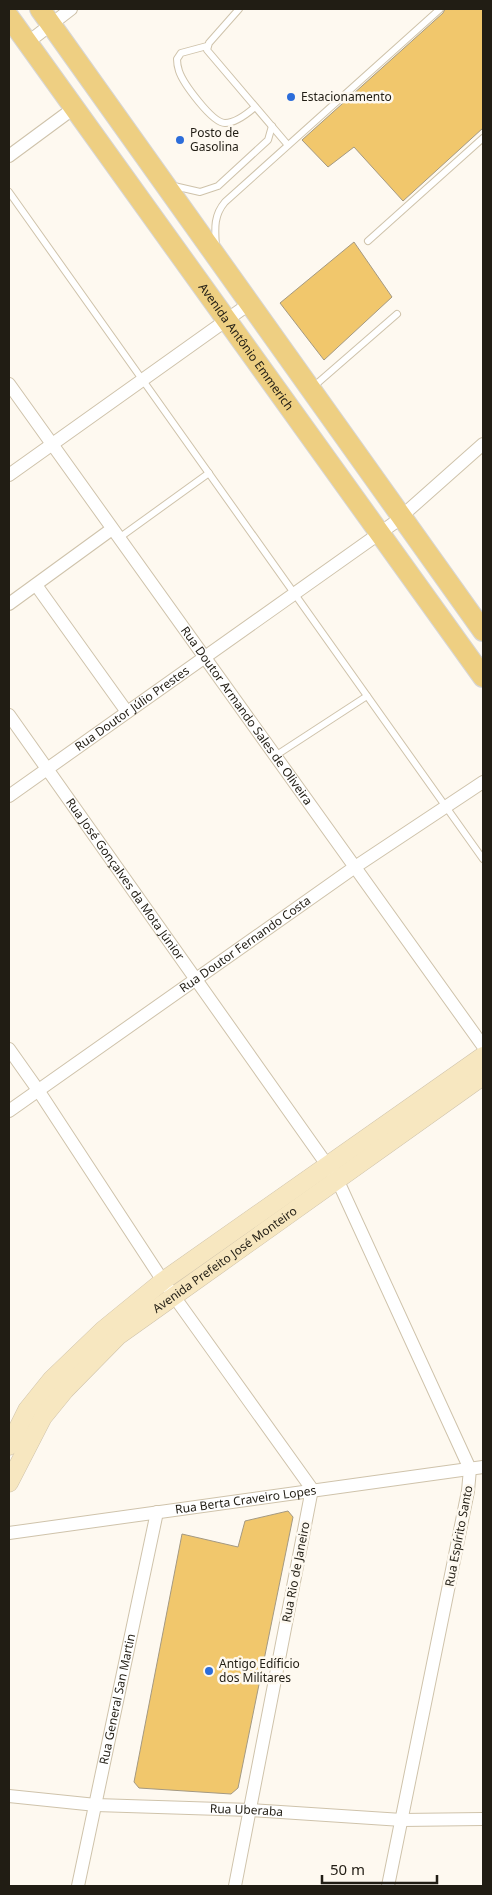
<svg xmlns="http://www.w3.org/2000/svg" width="492" height="1895" viewBox="0 0 492 1895" font-family="'Noto Sans',sans-serif">
<style>
.building{fill:#f1c76c;stroke:#a49982}
.lines{fill:none;stroke-linecap:round;stroke-linejoin:round}
.service-casing{stroke:#cfc3ab;stroke-width:8}
.minor-casing{stroke:#cfc3ab;stroke-width:14}
.secondary-casing{stroke:#cfc3ab;stroke-width:19}
.primary-casing{stroke:#d7d6d5;stroke-width:22}
.service{stroke:#fff;stroke-width:6}
.minor{stroke:#fff;stroke-width:12}
.secondary{stroke:#f7e7c0;stroke-width:18}
.primary{stroke:#eecf82;stroke-width:20}
.poi-dot{fill:#2c6dda;stroke:#fef9f0;stroke-width:2}
.labels{text-anchor:middle;stroke-width:5;stroke-linejoin:round;paint-order:stroke}
.poi-label{font-size:12px;fill:#211d14;stroke:#fef9f0;text-anchor:start}
.street-label{font-size:12px;fill:#211d14;stroke:#fef9f0}
</style>
<rect width="100%" height="100%" fill="#fef9f0"/>
<!-- building -->
<g class="building">
<path d="M445,9H483V128L403,201L354,147L328,167L302,140L443,13Z"/>
<path d="M354,242L392,297L324,360L280,303Z"/>
<path d="M288,1511L293,1517L238,1788L231,1794L139,1788L134,1782L182,1534L238,1547L245,1521Z"/>
</g>
<g class="lines">
<defs>
<g id="service">
<path d="M239,9L209,43L207,50L287,144"/>
<path d="M207,46L181,53L177,59C177,63 178,68 179,71C183,83 212,123 225,123C236,123 247,114 255,107"/>
<path d="M174,186L200,192L218,186L268,140L272,126"/>
<path d="M9,192L483,859"/>
<path d="M368,241L483,138"/>
<path d="M216,247C215,230 213,216 225,202L440,9"/>
<path d="M313,387L397,314"/>
<path d="M119,538L209,473"/>
<path d="M275,756L367,696"/>
</g>
<g id="minor">
<path d="M27,43L71,9"/>
<path d="M9,156L74,108"/>
<path id="s1" d="M9,384L483,1046"/>
<path d="M9,475L249,304"/>
<path d="M36,585L127,712"/>
<path d="M9,604L112,529"/>
<path id="s2" d="M9,715L337,1179L470,1469L468,1491L388,1886"/>
<path id="s3" d="M9,796L394,523L483,444"/>
<path d="M9,1049L38,1090L163,1281L312,1489L235,1886"/>
<path id="s4" d="M9,1111L355,867L483,782"/>
<path id="s5" d="M9,1533L483,1467"/>
<path id="s6" d="M9,1796L96,1805L251,1810L402,1820L483,1819"/>
<path id="s7" d="M78,1886L157,1512"/>
</g>
<g id="secondary">
<path d="M9,1446L27,1410L52,1379L103,1330L163,1281L483,1056"/>
<path id="s8" d="M9,1483L43,1417L65,1390L118,1336L483,1076"/>
</g>
<g id="primary">
<path d="M40,9L483,631"/>
<path id="s9" d="M9,17L483,677"/>
</g>
</defs>
<!-- service casing -->
<use href="#service" class="service-casing"/>
<!-- minor casing -->
<use href="#minor" class="minor-casing"/>
<!-- secondary casing -->
<use href="#secondary" class="secondary-casing"/>
<!-- primary casing -->
<use href="#primary" class="primary-casing"/>
<!-- service -->
<use href="#service" class="service"/>
<!-- minor -->
<use href="#minor" class="minor"/>
<!-- secondary -->
<use href="#secondary" class="secondary"/>
<!-- primary -->
<use href="#primary" class="primary"/>
</g>
<!-- markers -->
<g class="poi-dot">
<circle cx="291" cy="97" r="5"/>
<circle cx="180" cy="140" r="5"/>
<circle cx="209" cy="1671" r="5"/>
</g>
<g class="labels">
<!-- poi labels -->
<g class="poi-label">
<text x="301" y="101">Estacionamento</text>
<text x="190" y="137">Posto de<tspan x="190" dy="14">Gasolina</tspan></text>
<text x="219" y="1668">Antigo Edíficio<tspan x="219" dy="14">dos Militares</tspan></text>
</g>
<!-- street labels -->
<g class="street-label">
<text dy="4" stroke="none"><textPath href="#s9" startOffset="406">Avenida Antônio Emmerich</textPath></text>
<text dy="4" stroke="none"><textPath href="#s3" startOffset="151">Rua Doutor Júlio Prestes</textPath></text>
<text dy="4" stroke="none"><textPath href="#s1" startOffset="408">Rua Doutor Armando Sales de Oliveira</textPath></text>
<text dy="4" stroke="none"><textPath href="#s2" startOffset="201">Rua José Gonçalves da Mota Júnior</textPath></text>
<text dy="4" stroke="none"><textPath href="#s4" startOffset="289">Rua Doutor Fernando Costa</textPath></text>
<text dy="4" stroke="none"><textPath href="#s8" startOffset="316">Avenida Prefeito José Monteiro</textPath></text>
<text dy="4" stroke="none"><textPath href="#s5" startOffset="239">Rua Berta Craveiro Lopes</textPath></text>
<text transform="translate(459 1536) rotate(-79)" y="4">Rua Espírito Santo</text>
<text transform="translate(296 1572) rotate(-79)" y="4">Rua Rio de Janeiro</text>
<text dy="4" stroke="none"><textPath href="#s7" startOffset="191">Rua General San Martin</textPath></text>
<text dy="4" stroke="none"><textPath href="#s6" startOffset="238">Rua Uberaba</textPath></text>
</g>
</g>
<!-- border -->
<rect width="492" height="1895" fill="none" stroke="#211d14" stroke-width="20"/>
<!-- scale -->
<path d="M322 1875v8h115v-8" fill="none" stroke="#211d14" stroke-width="2.5"/>
<text x="330" y="1875" font-size="15" fill="#211d14" stroke="#fef9f0" stroke-width="4" paint-order="stroke">50 m</text>
</svg>
